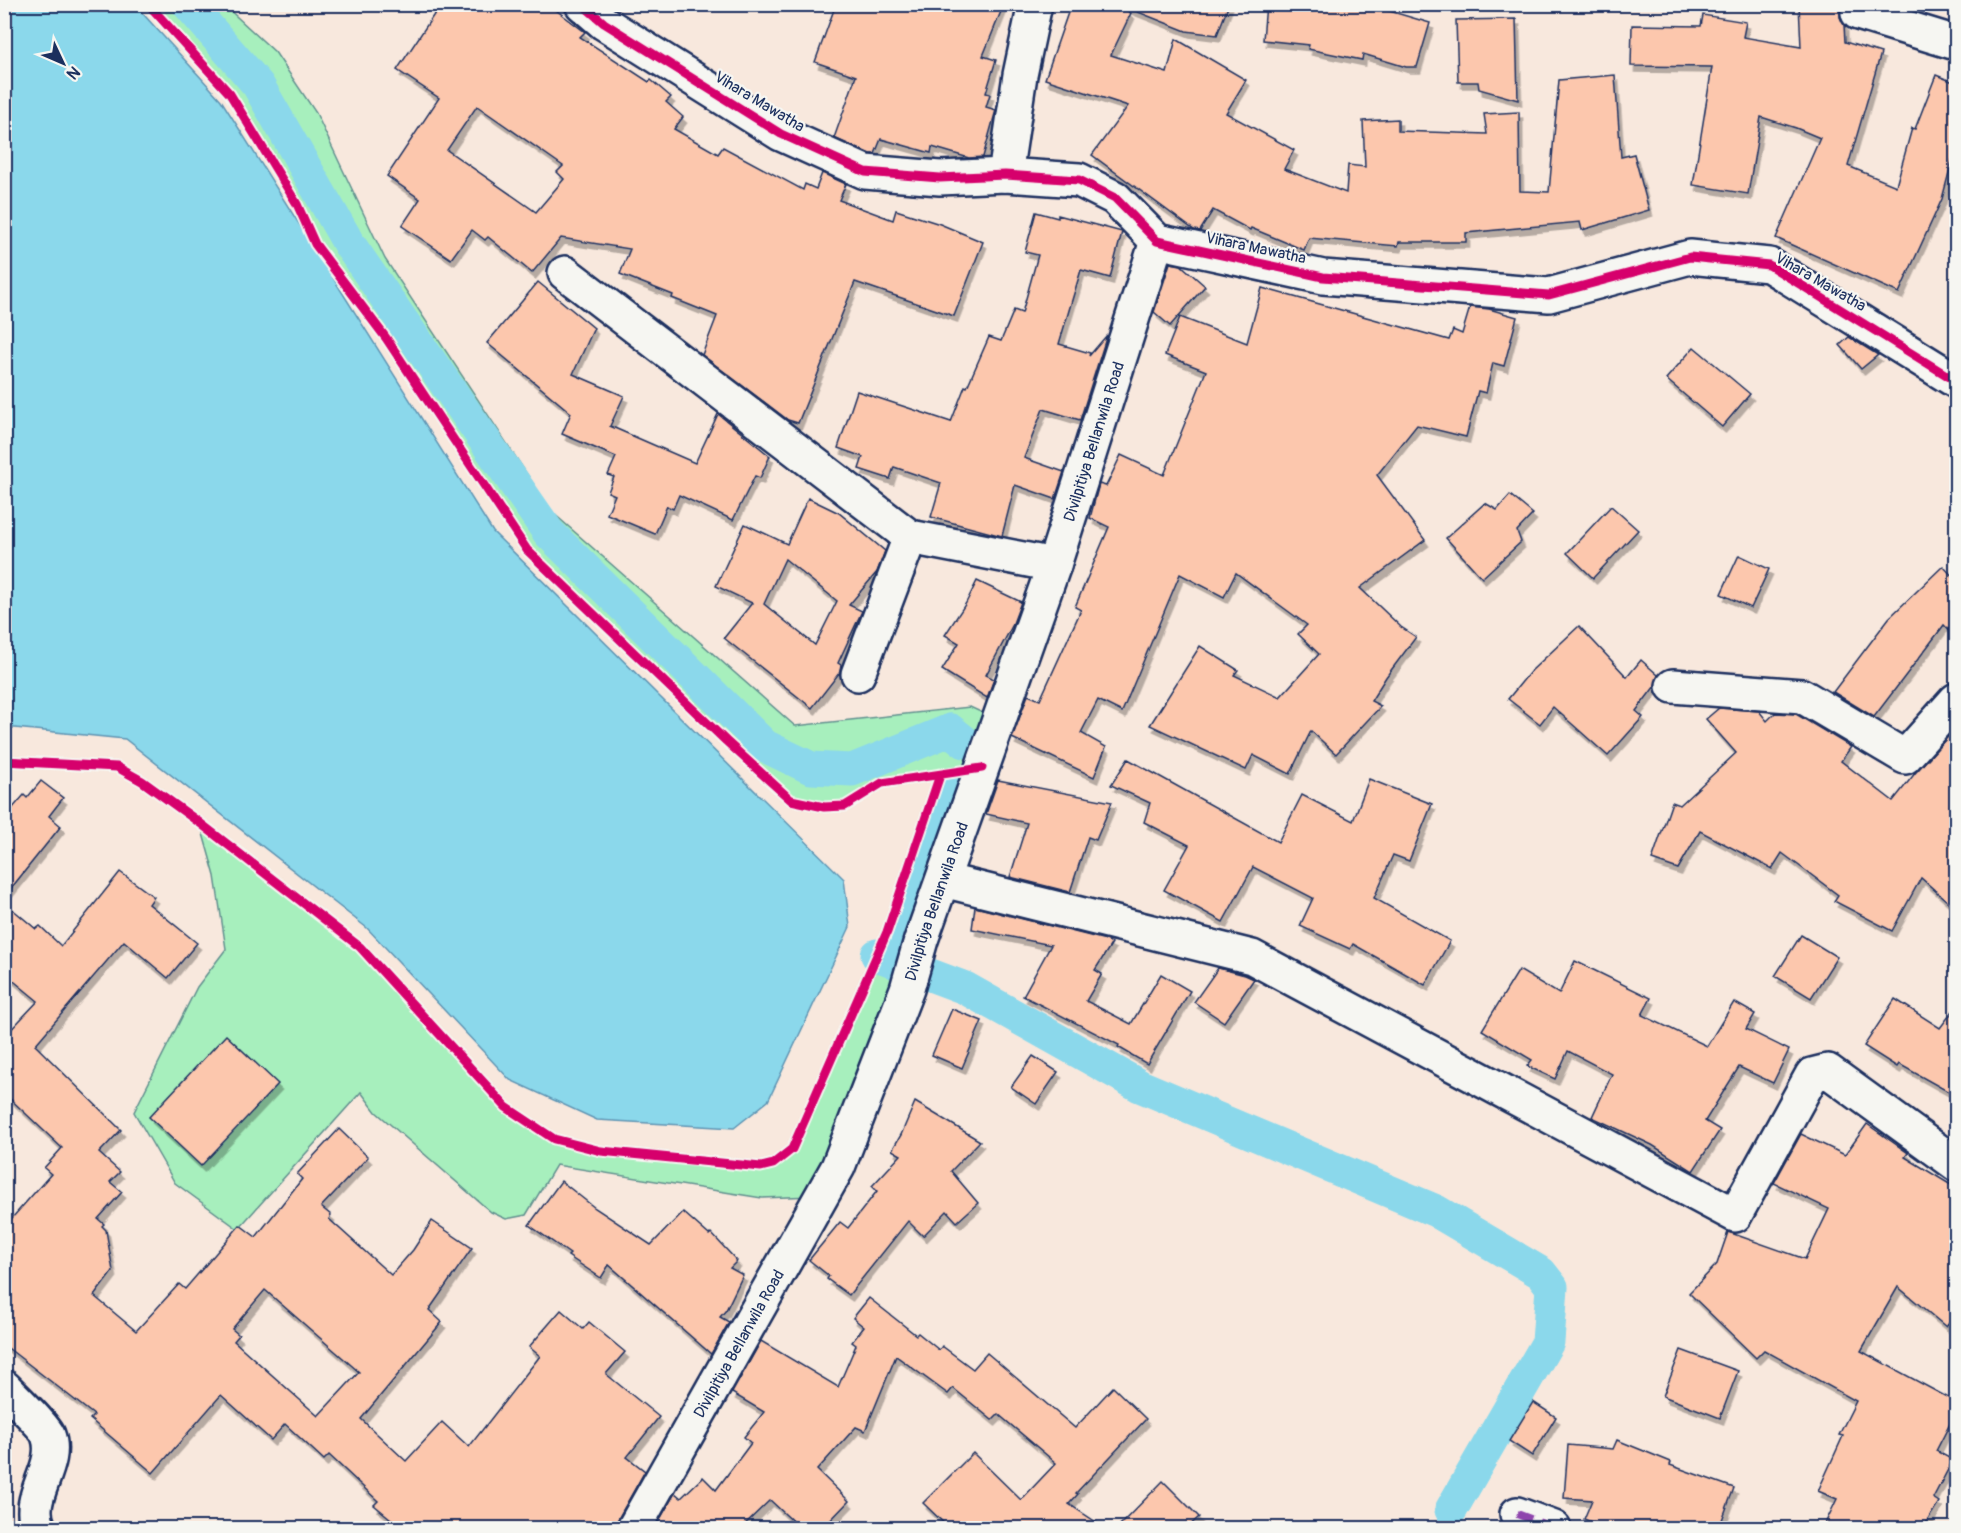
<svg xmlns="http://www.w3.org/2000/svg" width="1961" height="1533" viewBox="0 0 1961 1533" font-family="Pangolin,sans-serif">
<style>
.green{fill:#a7efbd;stroke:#618f8e;stroke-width:1.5}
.water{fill:#8bd8eb;stroke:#5e94b3;stroke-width:1.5}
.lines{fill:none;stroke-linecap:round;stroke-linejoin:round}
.canal{stroke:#8bd8eb;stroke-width:33}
.building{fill:#fcc7ad;stroke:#1b2f5e;stroke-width:1.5;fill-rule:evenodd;filter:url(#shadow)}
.minor-casing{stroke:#1b2f5e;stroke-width:38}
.minor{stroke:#f6f6f2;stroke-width:33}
.quiet{stroke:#8e44ad;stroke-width:8;stroke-dasharray:15 8;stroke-linecap:butt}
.cycleway-casing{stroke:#f6f6f2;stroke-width:13}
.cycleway{stroke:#d6006c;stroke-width:9}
.labels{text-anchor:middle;stroke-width:4.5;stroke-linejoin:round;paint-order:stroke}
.street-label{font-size:16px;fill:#1b2f5e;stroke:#f6f6f2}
</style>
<defs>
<filter id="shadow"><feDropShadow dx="3.5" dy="6" stdDeviation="0" flood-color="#0004"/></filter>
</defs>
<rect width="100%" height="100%" fill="#f8e8dd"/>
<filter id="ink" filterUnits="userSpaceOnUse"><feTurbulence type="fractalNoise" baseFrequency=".0167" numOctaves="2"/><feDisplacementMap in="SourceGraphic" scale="12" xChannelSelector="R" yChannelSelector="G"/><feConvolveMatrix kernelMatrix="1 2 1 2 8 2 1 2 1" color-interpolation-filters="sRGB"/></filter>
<g filter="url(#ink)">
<!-- green -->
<path class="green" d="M148,5H224L275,52L316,113L385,259L552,512L795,726L970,707L998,720L813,1196L762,1198L556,1165L526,1215L506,1219L491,1212L376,1112L361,1092L238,1229L175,1183L134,1112L197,987L226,949L215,876L200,823L360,947L506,1107L554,1139L601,1151L761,1167L773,1164L792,1149L887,932L940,775L882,783L845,806L824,807L791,800L726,740L527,550L386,338L315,244L297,204L230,94Z"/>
<!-- water -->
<path class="water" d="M4,5H135L221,100L493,532L844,879L850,927L768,1101L734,1128L597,1120L510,1080L367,928L125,739L5,727Z"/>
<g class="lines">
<!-- canal -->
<g class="canal">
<path d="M188,4L258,85L349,244L549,533L765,746L811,768L852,770L950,730L965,742"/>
<path d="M877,955L965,988L1140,1086L1436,1211L1541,1273L1552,1287L1548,1342L1451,1510"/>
<path d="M896,963L955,784"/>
</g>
</g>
<!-- building -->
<g class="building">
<path d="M441,4H548L585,32L580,37L649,82L651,80L671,97L666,102L683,117L674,129L718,154L723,147L803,190L805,184L816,189L822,173L846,184L839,200L893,220L896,210L940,224L983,242L954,316L855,282L798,423L788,420L702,355L717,316L672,298L673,295L620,274L630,249L561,238L532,273L488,237L485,240L472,230L451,259L402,226L420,199L387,176L439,98L397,70ZM477,106L563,166L557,172L564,179L536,212L447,150Z"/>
<path d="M836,4H1004L983,56L996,60L986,93L990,94L986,107L996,110L983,157L969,158L932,147L931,153L881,139L875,154H870L834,138L856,76L815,62Z"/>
<path d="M1071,4H1117L1131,13L1111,55L1167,73L1176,39L1246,80L1226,113L1294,150L1284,169L1346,193L1348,165L1365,167L1363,121L1398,119V131L1487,134L1484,114L1519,112L1520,191L1549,192L1559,80L1615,75L1621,157L1634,154L1649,210L1582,230L1580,222L1466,233V242H1399L1398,246L1309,238L1304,250L1251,228L1250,230L1213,210L1200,231L1194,230L1092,155L1128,106L1045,79Z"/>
<path d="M1123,4H1229L1217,35L1186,31L1123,6Z"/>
<path d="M1266,4H1366L1430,23L1417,67H1406L1363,54L1362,60L1308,49L1309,45L1263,40Z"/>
<path d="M1799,4H1842L1840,17L1844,25L1845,42L1881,53L1848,166L1896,186L1912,128L1915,129L1936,75L1956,83V146L1942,199L1899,293L1776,238L1820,138L1796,128L1761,117L1748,194L1693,185L1712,67L1631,66L1632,25L1701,26L1703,15L1746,22L1743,37L1801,47Z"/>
<path d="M1516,19L1518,100L1479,89L1478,82H1458L1456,20Z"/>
<path d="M1036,212L1058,218V215L1122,232L1110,278L1081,270L1059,344L1090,353L1089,356L1107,335L1080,420L1043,409L1024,458L1064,472L1055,499L1015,485L1002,536L931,517L941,483L894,467L890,479L859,469L863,457L838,448L857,391L951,422L965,386L967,387L989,337L1001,341L1014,310L1022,313L1038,255L1025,252Z"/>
<path d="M1170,263L1181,265L1205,286L1170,326L1154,312Z"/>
<path d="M538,282L594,328L573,374L624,396L610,426L695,463L718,414L770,456L760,478L755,476L733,520L679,495L673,509L667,506L655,534L607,514L615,495L608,492L614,477L608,475L616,457L562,434L571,413L487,343Z"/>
<path d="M1262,288L1449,340L1453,330L1462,334L1470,307L1489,309L1517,317L1504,366L1493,363L1486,393L1478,391L1466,437L1417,425L1377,475L1425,540L1360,588L1401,627L1416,637L1386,677L1371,701L1381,706L1336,754L1311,731L1290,774L1253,755L1246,770L1150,725L1200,646L1238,670L1234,675L1280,697L1319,654L1298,634L1307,625L1236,573L1224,597L1180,574L1122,712L1098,700L1081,733L1106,747L1094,777L1012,738L1028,695L1040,700L1081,610L1075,607L1109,527L1090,518L1099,484L1106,486L1121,455L1164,475L1206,371L1165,355L1180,317L1247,343Z"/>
<path d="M1849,337L1878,355L1861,369L1840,345Z"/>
<path d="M1694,347L1750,394L1722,427L1666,379Z"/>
<path d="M1510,495L1533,514L1517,531L1521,542L1482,578L1446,538L1485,503L1497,510Z"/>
<path d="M808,498L839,513L885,551L877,572L849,605L862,611L838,663L841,665L840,672L812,708L724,638L752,603L716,586L745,524L787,544ZM785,559L837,601L815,645L764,604Z"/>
<path d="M1611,506L1638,530L1593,578L1567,553Z"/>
<path d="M1739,555L1769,569L1751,608L1721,594Z"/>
<path d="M1943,566L1956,580V638L1944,625L1874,717L1833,692L1889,618Z"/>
<path d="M977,581L1021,602L1012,626L986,675L994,679L987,698L942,670L959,643L945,635L966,603Z"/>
<path d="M1579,626L1627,677L1641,660L1658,675L1655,686L1636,711L1643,717L1608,756L1553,707L1540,724L1508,699L1530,672Z"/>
<path d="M1719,708L1759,711L1767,721L1775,713L1796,714L1851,747L1841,761L1893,801L1916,772L1956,728V909L1921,878L1892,931L1834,901L1838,895L1782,853L1772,869L1700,831L1678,869L1652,860L1672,802L1680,805L1736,753L1706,719Z"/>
<path d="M1128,759L1278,842L1302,795L1353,821L1369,779L1432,804L1409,861L1393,855L1374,898L1450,941L1425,985L1353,944L1350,949L1300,926L1313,898L1253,867L1223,922L1164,890L1189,845L1144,822L1150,803L1111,785Z"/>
<path d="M998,780L1112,802L1096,840L1088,837L1070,892L1010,877L1027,823L986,814Z"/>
<path d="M41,781L63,798L49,816L61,826L4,897V818L24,795L27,798Z"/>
<path d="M120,872L154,897L149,904L197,943L168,978L124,941L35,1045L121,1130L99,1153L120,1172L110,1182L122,1192L98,1219L104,1224L102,1226L106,1230L113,1271L94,1296L136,1331L179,1284L185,1289L240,1225L256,1237L302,1179L297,1174L339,1129L368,1157L321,1207L331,1215L329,1219L391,1275L413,1250L432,1221L472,1248L429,1310L442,1322L361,1419L406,1461L442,1422L469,1447L540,1356L529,1347L561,1310L583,1329L589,1322L625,1352L606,1374L659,1417L627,1457L645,1471L618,1519L615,1528H402L374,1505L378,1501L329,1455L324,1460L285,1424L271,1440L221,1395L153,1473L90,1419L94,1415L4,1345V1227L51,1174L44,1168L62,1148L4,1093V1037L38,1001L4,973V902L36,929L40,926L61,946ZM265,1290L359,1372L318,1416L234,1341L239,1335L232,1329Z"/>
<path d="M975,907L1106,940L1112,943L1095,970L1102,974L1086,1001L1131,1024L1161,974L1190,991L1147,1064L1118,1047L1119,1045L1023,996L1051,945L972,929Z"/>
<path d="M1801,935L1837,957L1811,998L1775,976Z"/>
<path d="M1575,961L1651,998L1642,1015L1707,1046L1734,1002L1755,1014L1746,1029L1789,1050L1773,1083L1739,1067L1705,1121L1720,1130L1693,1171L1652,1145L1592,1117L1612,1074L1568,1051L1555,1079L1527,1066L1532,1060L1482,1030L1519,970L1559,994Z"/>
<path d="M1218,968L1245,975L1254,979L1224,1022L1194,1002Z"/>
<path d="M1895,999L1940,1028L1956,1007V1096L1899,1064L1897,1067L1864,1046Z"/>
<path d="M952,1009L982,1021L962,1068L932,1055Z"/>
<path d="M226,1035L278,1084L201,1166L149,1117Z"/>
<path d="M1033,1056L1058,1072L1036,1104L1011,1087Z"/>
<path d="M915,1102L980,1141L951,1171L978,1203L957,1222L947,1211L923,1236L908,1221L849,1295L827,1279L829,1276L809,1260L840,1222L848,1228L877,1191L872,1186L901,1155L892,1150L901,1135Z"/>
<path d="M1867,1124L1908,1153L1905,1157L1956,1188V1314L1946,1327L1898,1287L1861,1351L1956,1402V1412L1936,1451L1953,1460L1933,1498L1939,1502L1923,1528H1823L1837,1499L1818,1491L1843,1436L1839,1435L1856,1401L1764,1350L1756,1358L1689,1293L1717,1264L1728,1232L1805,1259L1829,1209L1774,1183L1801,1134L1845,1155Z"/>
<path d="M561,1181L595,1208L651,1245L683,1212L709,1235L711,1233L737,1261L730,1268L743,1275L726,1310L720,1317L729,1322L711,1354L609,1265L601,1278L568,1256L570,1254L529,1225Z"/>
<path d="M869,1298L916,1335L918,1333L939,1350L942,1346L973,1369L987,1353L1075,1428L1113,1387L1146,1419L1076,1493L1078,1494L1069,1504L1105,1528H949L923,1503L973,1453L1021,1500L1056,1463L998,1414L992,1420L953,1388L948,1394L896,1356L865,1431L856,1427L817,1470L849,1501L823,1528H800L770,1500L741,1528H655L675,1493L681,1498L703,1477L716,1490L751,1443L744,1437L764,1412L732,1393L761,1341L838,1387L856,1345L852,1342L864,1327L853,1318Z"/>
<path d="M1681,1350L1738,1371L1720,1418L1663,1396Z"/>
<path d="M1533,1402L1556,1417L1532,1456L1509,1441Z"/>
<path d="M1617,1440L1671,1462L1670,1465L1734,1488L1719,1528H1606L1584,1519L1592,1500L1564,1498L1568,1445L1613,1449Z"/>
<path d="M1163,1481L1199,1517L1187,1528H1117Z"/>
</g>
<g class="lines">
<defs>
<g id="minor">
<path d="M582,4L604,23L781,134L865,172L940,178L1005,175L1079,180L1115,198L1157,241L1323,277L1549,295L1690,257L1769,265L1956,381"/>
<path d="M1858,13L1956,43"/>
<path d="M1005,175L1020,75L1035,4"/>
<path d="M565,273L910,537L1054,565"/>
<path d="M858,674L910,537"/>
<path d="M1673,686L1802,696L1905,757L1956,700"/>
<path d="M943,880L1252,957L1735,1215L1812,1075L1828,1071L1956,1164"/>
<path d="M4,1387C12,1395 45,1427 48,1435C60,1467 23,1497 39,1528"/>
<path d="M1517,1514L1554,1528"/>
<path id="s1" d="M634,1528L838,1167L907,989L921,940L1054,565L1157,241"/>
</g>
</defs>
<!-- minor casing -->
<use href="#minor" class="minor-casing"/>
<!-- minor -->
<use href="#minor" class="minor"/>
<!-- quiet -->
<path class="quiet" d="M1517,1514L1554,1528"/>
<defs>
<g id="cycleway">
<path d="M148,4L230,94L297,204L315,244L386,338L527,550L726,741L791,800L824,807L845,806L882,783L982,768"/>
<path d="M582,4L604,23L781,134L865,172L940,178L1005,175L1079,180L1115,198L1157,241L1323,277L1549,295L1690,257L1769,265L1956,381"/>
<path d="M4,761L117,767L142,781L200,823L360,947L506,1107L554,1139L601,1151L761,1167L773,1164L792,1149L887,932L940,775"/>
</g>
</defs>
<!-- cycleway casing -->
<use href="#cycleway" class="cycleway-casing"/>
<!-- cycleway -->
<use href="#cycleway" class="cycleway"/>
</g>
</g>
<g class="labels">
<!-- street labels -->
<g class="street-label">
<text transform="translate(760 101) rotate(31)" y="6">Vihara Mawatha</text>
<text transform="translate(1256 247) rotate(12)" y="6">Vihara Mawatha</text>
<text transform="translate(1821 281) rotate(30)" y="6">Vihara Mawatha</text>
<text dy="6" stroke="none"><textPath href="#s1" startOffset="1184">Divilpitiya Bellanwila Road</textPath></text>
<text dy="6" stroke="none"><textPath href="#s1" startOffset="698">Divilpitiya Bellanwila Road</textPath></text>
<text dy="6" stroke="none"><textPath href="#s1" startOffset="212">Divilpitiya Bellanwila Road</textPath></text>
</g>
</g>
<!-- margin -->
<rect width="1961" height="1533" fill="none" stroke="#f6f6f2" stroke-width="24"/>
<rect x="12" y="12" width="1937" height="1509" fill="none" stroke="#1b2f5e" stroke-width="2" filter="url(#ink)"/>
<!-- north arrow -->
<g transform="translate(63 63) rotate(134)" stroke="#f6f6f2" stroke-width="4.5" paint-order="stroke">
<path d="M0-4.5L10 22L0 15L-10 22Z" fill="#1b2f5e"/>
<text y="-9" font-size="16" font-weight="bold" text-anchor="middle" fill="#1b2f5e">N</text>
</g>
</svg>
